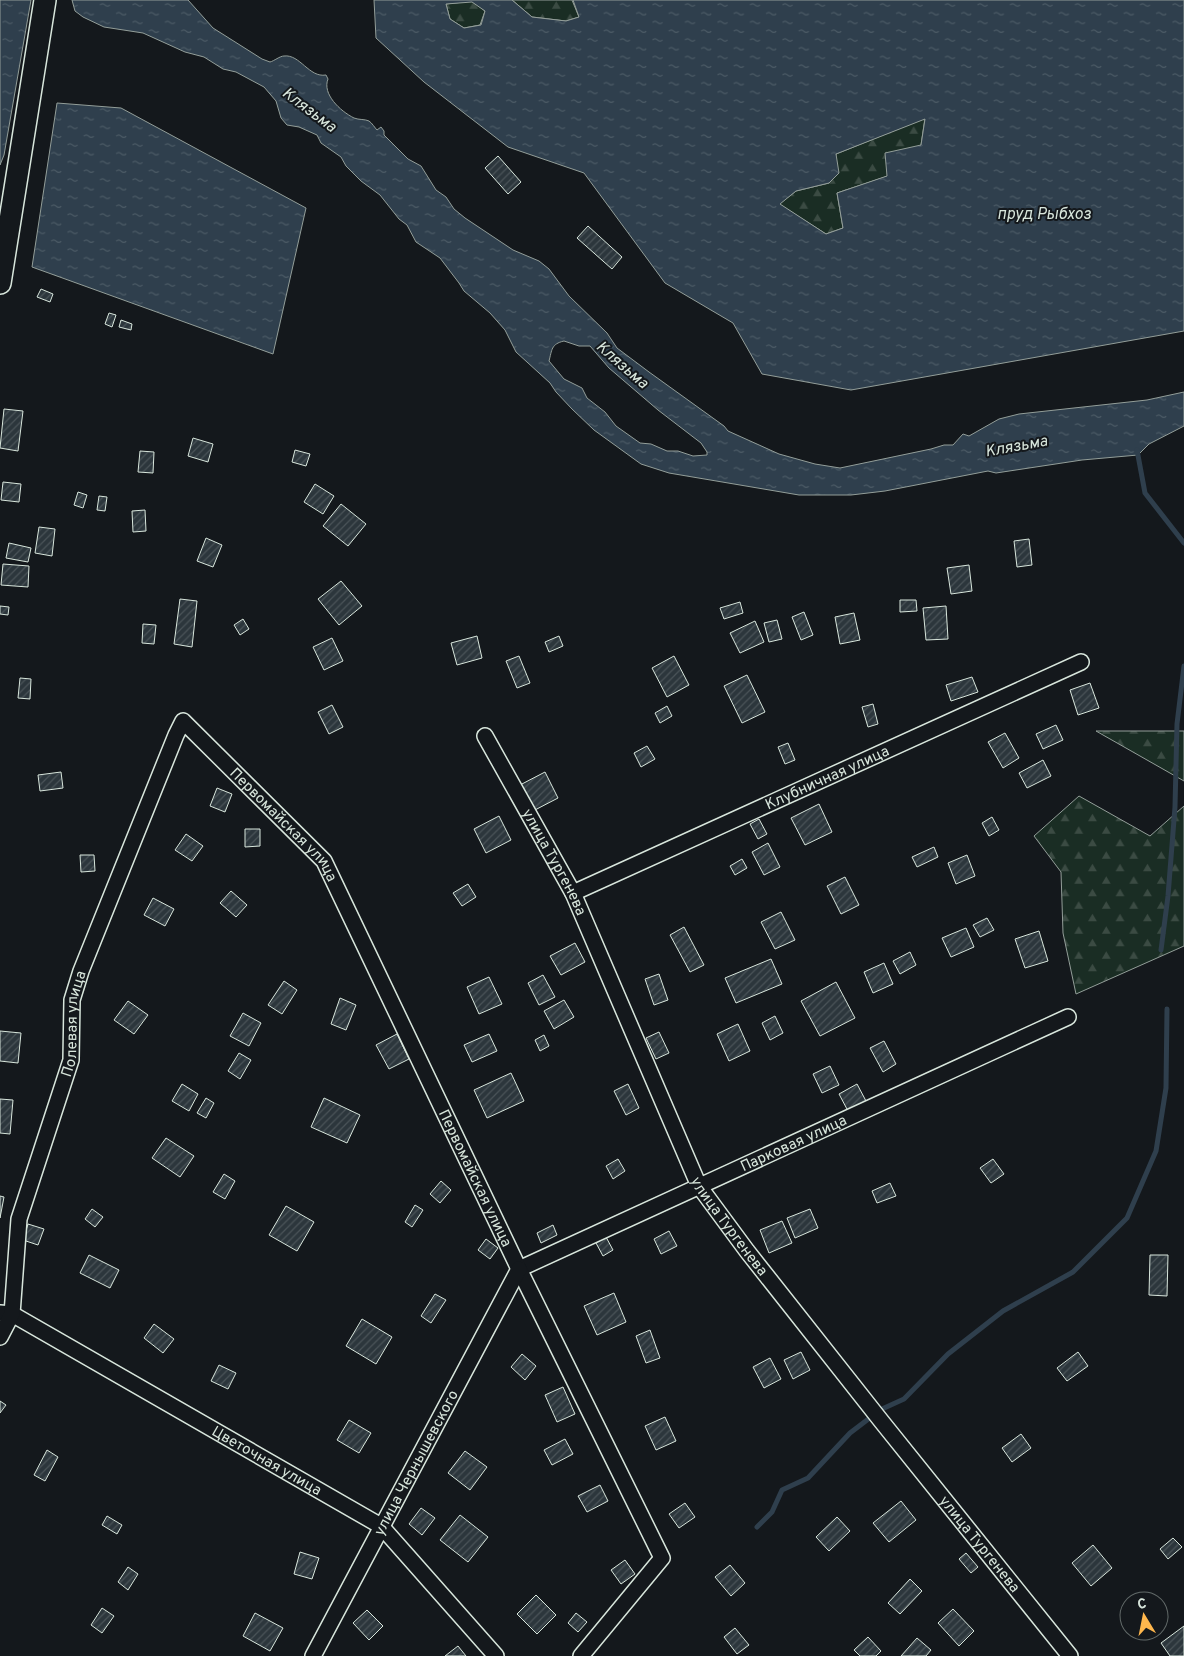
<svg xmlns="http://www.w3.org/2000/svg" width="1184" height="1656" viewBox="0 0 1184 1656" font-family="Overpass,sans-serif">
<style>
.forest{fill:url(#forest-firs);stroke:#939e99}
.water{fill:url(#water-ripples);stroke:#939e99;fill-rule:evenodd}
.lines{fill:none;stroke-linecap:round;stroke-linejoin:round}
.stream{stroke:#2f3f4d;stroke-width:5}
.building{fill:url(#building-hatch);stroke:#d8e6dc}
.street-casing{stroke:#d8e6dc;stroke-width:18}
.secondary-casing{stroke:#d8e6dc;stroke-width:24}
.street{stroke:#14181c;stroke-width:15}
.secondary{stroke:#14181c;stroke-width:21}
.labels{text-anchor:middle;stroke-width:4;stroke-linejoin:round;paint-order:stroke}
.street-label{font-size:15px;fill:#d8e6dc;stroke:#14181c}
.water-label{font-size:16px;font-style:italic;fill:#d8e6dc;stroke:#14181c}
</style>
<defs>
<pattern id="forest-firs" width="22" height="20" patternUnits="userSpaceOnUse" patternTransform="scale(1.25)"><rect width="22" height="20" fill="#1a2d24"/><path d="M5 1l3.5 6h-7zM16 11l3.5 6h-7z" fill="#3b4b43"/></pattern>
<pattern id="water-ripples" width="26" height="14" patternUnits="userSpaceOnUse" patternTransform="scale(1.25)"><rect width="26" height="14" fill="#2f3f4d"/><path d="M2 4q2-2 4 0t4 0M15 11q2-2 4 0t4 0" fill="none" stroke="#4c5b66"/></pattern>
<pattern id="building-hatch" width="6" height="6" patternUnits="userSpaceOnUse" patternTransform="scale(1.25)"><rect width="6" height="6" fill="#2c363c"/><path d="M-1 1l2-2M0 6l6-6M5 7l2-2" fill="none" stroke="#4a5358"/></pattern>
</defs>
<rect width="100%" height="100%" fill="#14181c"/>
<!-- forest -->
<g class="forest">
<path d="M512,0H572L579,17L566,21L532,17Z"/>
<path d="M472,1L485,11L480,25L464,28L450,19L446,4Z"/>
<path d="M925,118L921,145L888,176L837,193L843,228L826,234L779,204L796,191L829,183L836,154Z"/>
<path d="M1096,731H1184V781Z"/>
<path d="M1079,796L1150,836L1184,806V946L1076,994L1063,933L1061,872L1034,836Z"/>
</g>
<!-- water -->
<g class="water">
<path d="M0,0H31L4,155L0,165Z"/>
<path d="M72,0H188L213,28L262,59L270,62C274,61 280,56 284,56C300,54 309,78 326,75L328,79C322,94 340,111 354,118C359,120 365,119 369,121C372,123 375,128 377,130L381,127L384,131V135L408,159L421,166L436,190L446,197L454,209L465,218L513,250L539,261L549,269L569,296L607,333L617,348L649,372L724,426L728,431L779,454L815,464L840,468L931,449L944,445H953L963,434L969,436L999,419L1019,414L1147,400L1184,392V426L1149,444L1138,455L1082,460L996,473L988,471L885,491L851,495H799L669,473L641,464L594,430L572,409L556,392L550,383L516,352L505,330L490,313L464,291L459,283L440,258L416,242L407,225L399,219L380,195L361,181L346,166L341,157L321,143L317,135L299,127L287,125L281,118L276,101L264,87L236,72L223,69L204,57L185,52L143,33L104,27L83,17L75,11ZM564,341L579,346H590L609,368L658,410L701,443L707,452V455L693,456L678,451H667L651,444L640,443L616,426L605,412L587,398L582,388L564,379L549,361C552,350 551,344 564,341Z"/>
<path d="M374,0H512L532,17L566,21L579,17L573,0H1184V331L851,390L762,374L733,323L665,283L584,173L508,147L424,82L376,38ZM472,2L485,11L481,25L464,28L450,19L446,4ZM925,119L921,145L885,153L887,176L837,193L843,228L826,234L780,204L796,191L829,183L839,173L836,154Z"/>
<path d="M57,103L121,108L306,208L273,354L32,267Z"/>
</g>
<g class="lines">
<!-- stream -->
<g class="stream">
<path d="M1137,450L1145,493L1184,543"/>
<path d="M1161,950L1168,896L1175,807L1177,724L1184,666"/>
<path d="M882,1409L904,1399L948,1354L1003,1311L1073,1272L1127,1218L1156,1151L1166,1088L1167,1009"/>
<path d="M757,1527L772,1512L782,1490L808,1478L850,1433L871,1417"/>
</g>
</g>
<!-- building -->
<g class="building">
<path d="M498,156L521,182L508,194L485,168Z"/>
<path d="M588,226L622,257L612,269L577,238Z"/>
<path d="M41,289L53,294L50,302L37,297Z"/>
<path d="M109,313L116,315L112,327L105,324Z"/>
<path d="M121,320L132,324L131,330L119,327Z"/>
<path d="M4,409L23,411L18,451L0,448Z"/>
<path d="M193,438L213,444L208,462L188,456Z"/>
<path d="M295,450L310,454L306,466L292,462Z"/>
<path d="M140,451L154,452L153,473L138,472Z"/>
<path d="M3,482L21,484L19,502L1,500Z"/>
<path d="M315,484L334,496L323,514L304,502Z"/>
<path d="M78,492L87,495L83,508L74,505Z"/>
<path d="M99,496L107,497L105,511L97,510Z"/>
<path d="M341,504L366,524L348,546L323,526Z"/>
<path d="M145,510L146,531L133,532L132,511Z"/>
<path d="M39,527L55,529L52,556L35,553Z"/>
<path d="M206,538L222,545L213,567L197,561Z"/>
<path d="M1029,539L1032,565L1017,567L1014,541Z"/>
<path d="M9,543L31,548L28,562L6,558Z"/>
<path d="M3,564L29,566L28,587L1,585Z"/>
<path d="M969,565L972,591L951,594L947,568Z"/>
<path d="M341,581L362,606L339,625L318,599Z"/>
<path d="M180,599L197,601L192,647L174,644Z"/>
<path d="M900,600H916L917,611L900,612Z"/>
<path d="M740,602L743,613L724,619L720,608Z"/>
<path d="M0,606L9,607L8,615L0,614Z"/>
<path d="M946,606L948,639L926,640L923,608Z"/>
<path d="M804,612L813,635L801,640L792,617Z"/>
<path d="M854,613L860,640L840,644L835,617Z"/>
<path d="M243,619L249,629L240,635L234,625Z"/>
<path d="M777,620L782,639L769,642L764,623Z"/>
<path d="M755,621L764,642L740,653L730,633Z"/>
<path d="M143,624L156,625L154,644L142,643Z"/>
<path d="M477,636L482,658L457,665L451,643Z"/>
<path d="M559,636L563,646L549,652L545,642Z"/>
<path d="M332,638L343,661L324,670L313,647Z"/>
<path d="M519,656L530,683L517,688L506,661Z"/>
<path d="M674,656L689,685L667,697L652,668Z"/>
<path d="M747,675L765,712L742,723L724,686Z"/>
<path d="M972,677L978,692L951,701L946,685Z"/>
<path d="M20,678L31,679L30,699L18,698Z"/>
<path d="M1090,683L1099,708L1078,715L1070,690Z"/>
<path d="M873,704L878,724L868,727L862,707Z"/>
<path d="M332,705L343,727L329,734L318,712Z"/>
<path d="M667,706L672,716L660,723L655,713Z"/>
<path d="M1056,725L1063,740L1043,749L1036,734Z"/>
<path d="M1005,733L1019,758L1003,768L988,742Z"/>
<path d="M788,743L795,760L785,764L778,747Z"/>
<path d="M647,746L655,759L641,767L634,753Z"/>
<path d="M1043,760L1051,776L1027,788L1019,773Z"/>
<path d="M61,772L63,788L40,791L38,775Z"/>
<path d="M545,772L558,798L533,811L520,785Z"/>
<path d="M217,788L232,794L225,812L210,806Z"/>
<path d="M819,804L832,832L805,845L791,818Z"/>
<path d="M499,816L511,840L486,853L474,829Z"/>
<path d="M992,817L999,830L989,836L982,823Z"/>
<path d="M759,819L767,834L758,839L750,824Z"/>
<path d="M245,829H260V846L245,847Z"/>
<path d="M186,834L203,846L192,861L175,850Z"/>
<path d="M768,843L780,867L764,875L752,852Z"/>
<path d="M934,847L938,857L917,867L912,857Z"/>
<path d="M80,855H94L95,871L81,872Z"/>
<path d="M967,855L975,876L956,884L948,863Z"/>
<path d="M742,859L747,868L735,875L730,866Z"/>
<path d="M845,877L859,905L841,914L827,886Z"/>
<path d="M468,884L476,897L462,906L453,893Z"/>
<path d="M231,891L247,905L236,917L220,903Z"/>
<path d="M153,898L174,909L165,926L144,915Z"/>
<path d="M781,912L795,940L775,949L761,922Z"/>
<path d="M987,918L994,930L980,937L973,925Z"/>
<path d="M684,927L704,965L690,972L670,935Z"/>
<path d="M966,928L974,947L951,957L942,938Z"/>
<path d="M1039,931L1048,961L1025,968L1015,939Z"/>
<path d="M575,943L585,962L561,975L550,956Z"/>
<path d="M910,952L916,965L900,974L893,961Z"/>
<path d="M771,959L782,984L736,1003L725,978Z"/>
<path d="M884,963L893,984L873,993L864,972Z"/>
<path d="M659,974L668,1000L654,1005L645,979Z"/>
<path d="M543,975L555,997L539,1005L528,983Z"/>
<path d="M489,977L502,1004L479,1014L467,987Z"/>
<path d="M284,981L297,990L282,1014L268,1005Z"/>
<path d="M836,982L855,1018L820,1036L801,1001Z"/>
<path d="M340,998L356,1005L346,1030L331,1024Z"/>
<path d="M564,1000L574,1017L554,1029L544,1011Z"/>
<path d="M128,1001L148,1015L134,1034L114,1020Z"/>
<path d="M243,1013L261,1023L249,1046L230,1036Z"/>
<path d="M775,1016L783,1033L770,1040L762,1023Z"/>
<path d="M738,1024L750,1051L729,1061L717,1034Z"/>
<path d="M0,1031L21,1033L18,1063L0,1061Z"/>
<path d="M659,1032L669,1053L656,1059L646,1038Z"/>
<path d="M397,1034L409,1059L389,1069L376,1045Z"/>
<path d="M489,1034L497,1051L472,1062L464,1045Z"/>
<path d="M544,1035L549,1046L540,1051L535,1040Z"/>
<path d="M884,1041L896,1064L883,1072L870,1048Z"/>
<path d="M239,1053L251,1060L240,1079L228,1071Z"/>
<path d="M830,1066L839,1085L822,1093L813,1074Z"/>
<path d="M511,1073L524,1101L487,1118L474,1090Z"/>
<path d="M182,1084L198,1094L189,1111L172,1101Z"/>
<path d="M628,1084L639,1108L626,1115L614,1091Z"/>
<path d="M857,1084L866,1101L848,1111L839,1094Z"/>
<path d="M206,1098L214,1103L206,1118L197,1113Z"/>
<path d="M324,1098L360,1115L347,1143L311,1127Z"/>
<path d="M0,1099L13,1100L10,1134L0,1133Z"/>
<path d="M166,1138L194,1156L180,1177L152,1158Z"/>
<path d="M618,1159L625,1171L613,1179L606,1166Z"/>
<path d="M993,1159L1004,1174L991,1183L980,1168Z"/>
<path d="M224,1174L235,1181L225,1199L213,1192Z"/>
<path d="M441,1181L451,1190L440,1203L430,1194Z"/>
<path d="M890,1183L896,1196L877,1203L872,1191Z"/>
<path d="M0,1196L4,1197L0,1218Z"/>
<path d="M415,1205L423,1210L412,1227L405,1222Z"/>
<path d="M286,1206L314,1222L297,1251L269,1235Z"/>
<path d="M92,1209L103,1217L95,1227L85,1219Z"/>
<path d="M810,1209L818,1228L795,1238L787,1218Z"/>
<path d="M782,1221L792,1243L769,1253L760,1230Z"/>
<path d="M28,1224L44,1229L38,1245L23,1240Z"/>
<path d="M553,1225L557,1235L541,1243L537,1233Z"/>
<path d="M669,1231L677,1246L661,1254L654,1239Z"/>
<path d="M606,1237L613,1250L603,1256L596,1243Z"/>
<path d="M486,1239L498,1248L490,1259L478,1250Z"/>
<path d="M89,1255L119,1270L110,1288L80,1273Z"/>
<path d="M1150,1255H1168L1167,1296L1149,1295Z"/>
<path d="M614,1293L626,1322L597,1335L584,1306Z"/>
<path d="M435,1294L446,1300L431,1323L421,1316Z"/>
<path d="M362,1319L392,1337L376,1364L346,1346Z"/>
<path d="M154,1324L174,1339L163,1353L144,1338Z"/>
<path d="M650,1330L660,1358L646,1363L636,1336Z"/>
<path d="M801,1352L810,1370L793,1379L784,1360Z"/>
<path d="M1078,1352L1088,1366L1067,1381L1057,1368Z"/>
<path d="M522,1354L536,1366L525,1380L511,1367Z"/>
<path d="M770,1358L781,1379L764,1388L753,1367Z"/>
<path d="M219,1365L236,1373L228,1389L211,1381Z"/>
<path d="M563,1387L575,1414L557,1422L545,1395Z"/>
<path d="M0,1401L6,1405L0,1413Z"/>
<path d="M665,1417L676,1441L656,1450L645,1426Z"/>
<path d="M349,1420L371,1433L359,1453L337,1440Z"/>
<path d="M1021,1434L1031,1448L1012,1462L1002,1448Z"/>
<path d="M565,1439L573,1454L552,1465L544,1450Z"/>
<path d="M47,1450L58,1457L45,1481L34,1475Z"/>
<path d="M465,1451L487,1467L470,1490L448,1473Z"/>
<path d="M600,1485L608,1501L587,1512L578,1496Z"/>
<path d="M901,1501L916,1520L889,1542L873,1523Z"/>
<path d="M685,1503L695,1517L679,1528L669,1514Z"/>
<path d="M421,1508L435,1518L422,1535L409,1524Z"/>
<path d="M460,1515L488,1537L468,1562L440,1540Z"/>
<path d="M107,1516L122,1525L117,1534L102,1525Z"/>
<path d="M837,1517L850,1531L829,1551L816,1537Z"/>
<path d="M1173,1538L1182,1547L1168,1559L1160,1549Z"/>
<path d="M1093,1545L1112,1568L1091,1586L1072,1563Z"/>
<path d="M300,1552L319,1558L312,1579L294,1574Z"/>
<path d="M966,1553L978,1567L971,1573L959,1559Z"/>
<path d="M625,1560L635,1574L621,1584L611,1570Z"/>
<path d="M730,1565L745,1583L731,1596L715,1577Z"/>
<path d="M128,1567L138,1574L128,1590L118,1582Z"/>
<path d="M910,1579L922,1591L900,1614L888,1603Z"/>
<path d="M536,1595L556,1615L537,1634L517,1614Z"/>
<path d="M102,1608L114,1616L102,1633L91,1625Z"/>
<path d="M953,1609L974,1631L959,1646L938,1623Z"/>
<path d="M367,1610L383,1626L369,1640L353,1623Z"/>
<path d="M255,1613L283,1628L270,1651L243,1636Z"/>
<path d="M576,1613L587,1622L578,1632L568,1623Z"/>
<path d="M1184,1626V1656H1170L1161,1643Z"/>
<path d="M735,1628L749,1645L737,1654L724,1637Z"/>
<path d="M868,1637L881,1651L876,1656H860L854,1650Z"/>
<path d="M917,1638L931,1650L926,1656H901Z"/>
<path d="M458,1646L466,1656H445Z"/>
</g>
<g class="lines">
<defs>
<g id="street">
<path id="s1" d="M485,736L573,893L699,1186L747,1251L882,1422L1070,1656"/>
<path id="s2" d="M573,893L1081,662"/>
<path id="s3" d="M519,1269L1068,1017"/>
<path id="s4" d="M0,1313L12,1314L381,1526L496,1656"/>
<path id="s5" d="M0,1337L12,1314L19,1219L71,1060L72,1000L81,971L176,735L183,721L324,861L519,1269L662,1558L581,1656"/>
<path id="s6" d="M313,1656L519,1269"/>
</g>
<path id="secondary" d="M0,283L45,0"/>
</defs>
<!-- street casing -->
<use href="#street" class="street-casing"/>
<!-- secondary casing -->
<use href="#secondary" class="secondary-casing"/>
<!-- street -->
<use href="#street" class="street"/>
<!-- secondary -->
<use href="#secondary" class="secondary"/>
</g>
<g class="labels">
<!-- street labels -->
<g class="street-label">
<text dy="5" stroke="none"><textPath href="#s2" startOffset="279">Клубничная улица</textPath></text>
<text dy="5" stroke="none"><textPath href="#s5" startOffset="794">Первомайская улица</textPath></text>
<text dy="5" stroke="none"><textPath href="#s1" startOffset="144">улица Тургенева</textPath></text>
<text dy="5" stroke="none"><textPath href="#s5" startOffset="325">Полевая улица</textPath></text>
<text dy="5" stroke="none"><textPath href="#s3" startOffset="302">Парковая улица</textPath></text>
<text dy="5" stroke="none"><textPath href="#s5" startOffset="1199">Первомайская улица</textPath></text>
<text dy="5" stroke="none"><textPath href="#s1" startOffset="549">улица Тургенева</textPath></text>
<text dy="5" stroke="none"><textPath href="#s4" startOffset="306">Цветочная улица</textPath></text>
<text dy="5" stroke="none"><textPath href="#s6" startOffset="219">улица Чернышевского</textPath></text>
<text dy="5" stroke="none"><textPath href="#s1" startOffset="954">улица Тургенева</textPath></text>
</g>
<!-- water labels -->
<g class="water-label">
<text transform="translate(310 109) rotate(37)" y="6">Клязьма</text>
<text x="1044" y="219">пруд Рыбхоз</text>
<text transform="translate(623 364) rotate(41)" y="6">Клязьма</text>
<text transform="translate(1016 445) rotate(-10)" y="6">Клязьма</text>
</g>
</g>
<!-- north arrow -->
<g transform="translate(1144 1616) rotate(350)"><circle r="24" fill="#14181c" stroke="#626a69"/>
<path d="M0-4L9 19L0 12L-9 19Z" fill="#ffb74d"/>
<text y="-8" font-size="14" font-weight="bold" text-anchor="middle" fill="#d8e6dc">С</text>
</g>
</svg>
